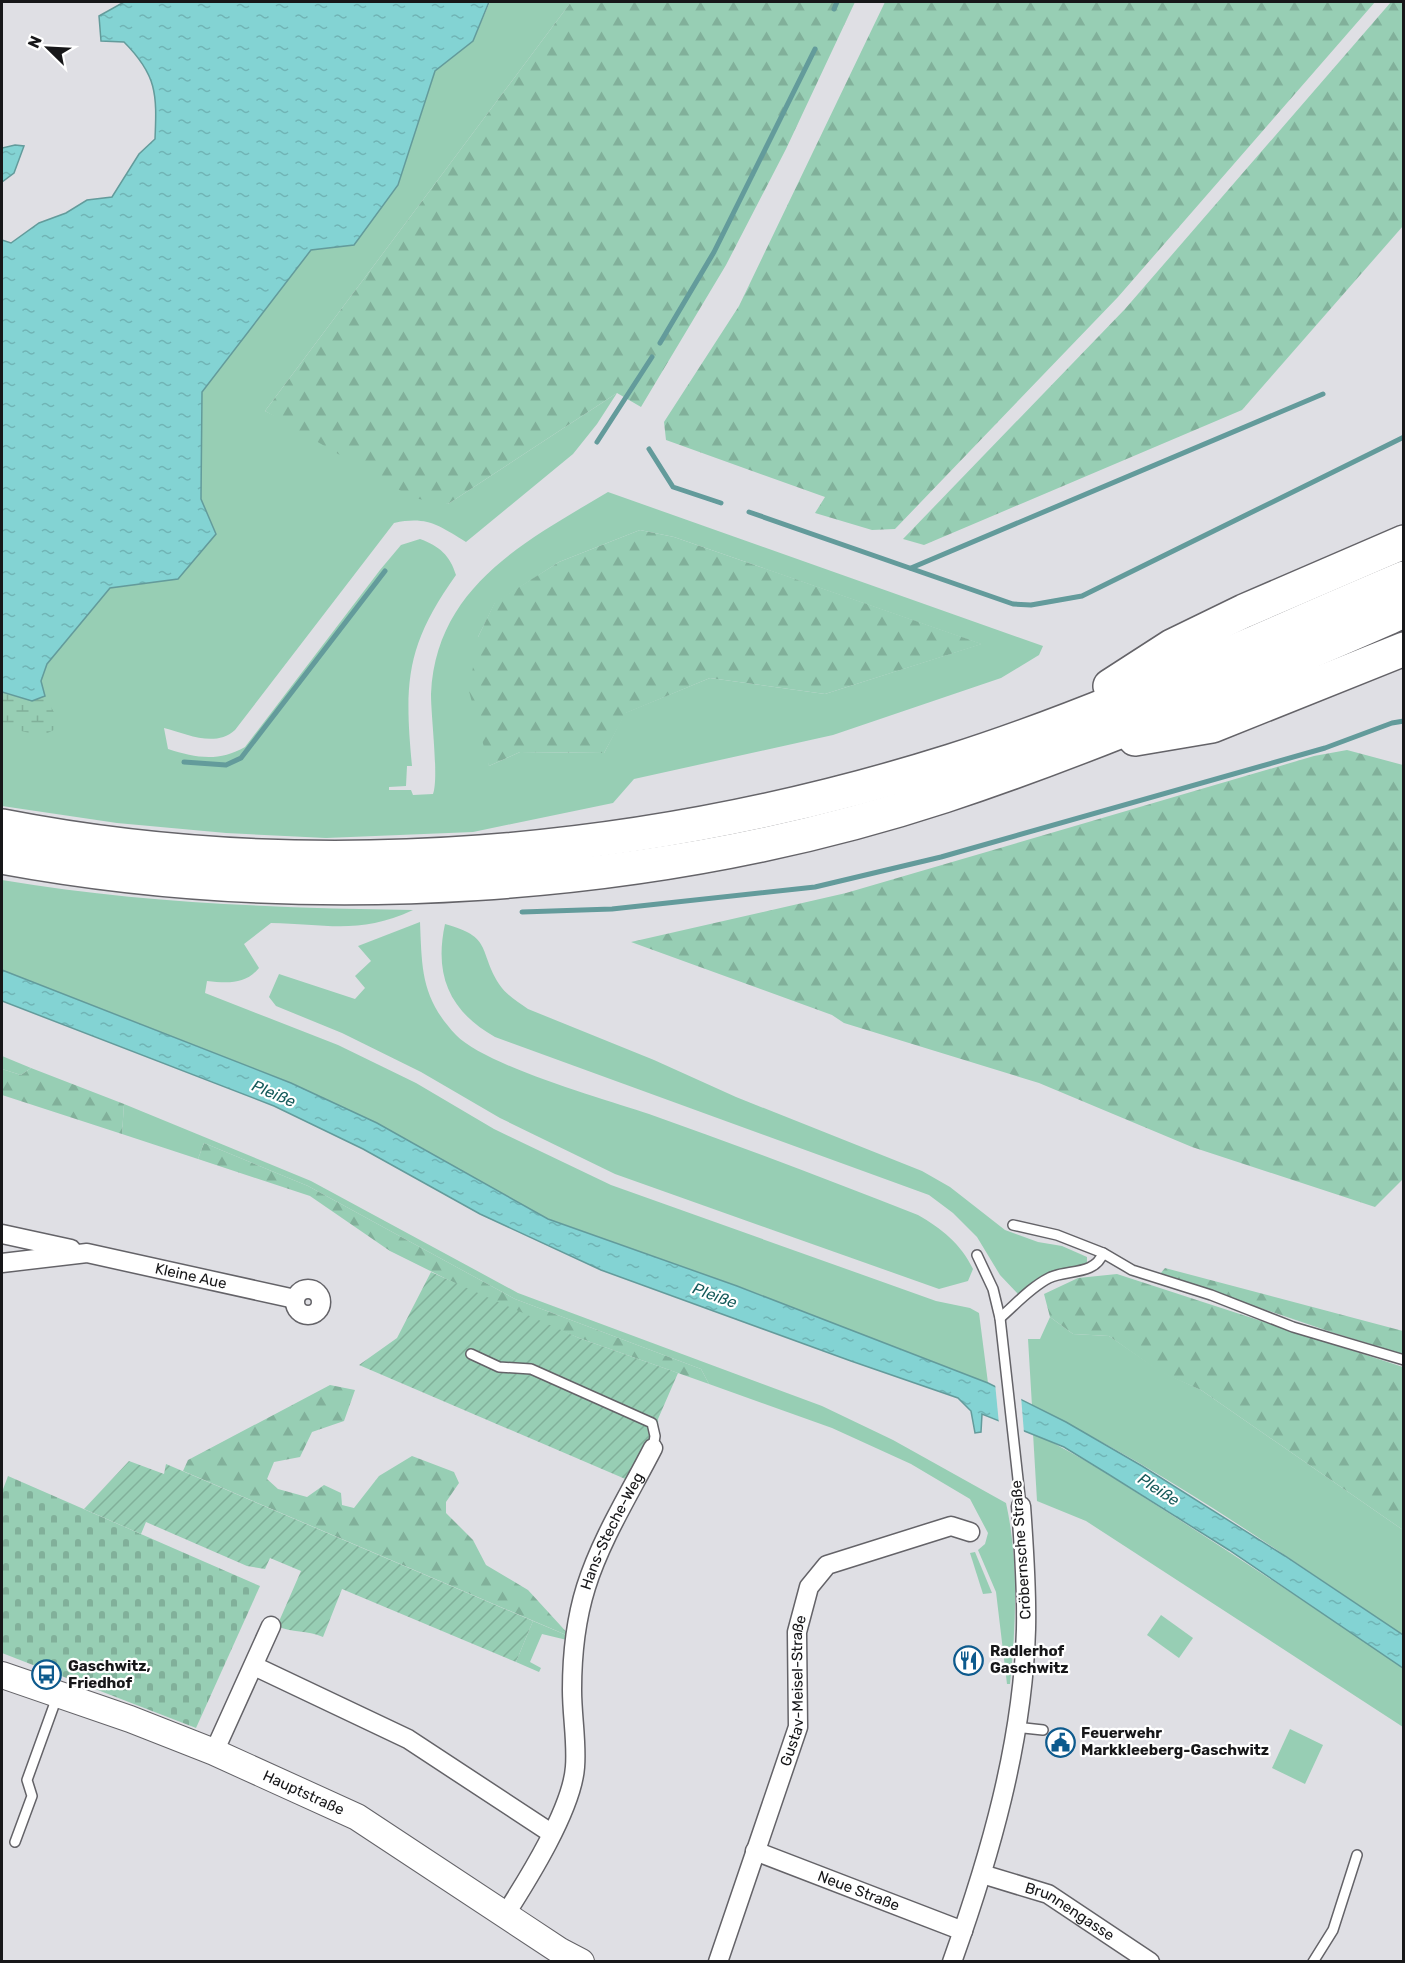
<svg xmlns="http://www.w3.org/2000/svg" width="1405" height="1963" viewBox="0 0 1405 1963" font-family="Rubik,sans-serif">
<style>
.green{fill:#97ceb4;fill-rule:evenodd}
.forest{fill:url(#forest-firs)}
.wetland{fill:url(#wetland-marsh)}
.cemetery{fill:url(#cemetery-stones)}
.garden{fill:url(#garden-furrows)}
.water{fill:url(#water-ripples);stroke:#639b9b;stroke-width:1.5}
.pier{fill:#dfdfe4}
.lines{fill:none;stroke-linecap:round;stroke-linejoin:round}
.stream{stroke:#639b9b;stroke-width:5}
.lane-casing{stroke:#646368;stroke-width:12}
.street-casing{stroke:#646368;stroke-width:21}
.secondary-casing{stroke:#646368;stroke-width:28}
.highway-casing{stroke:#646368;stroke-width:36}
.lane{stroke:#fff;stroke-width:9}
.street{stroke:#fff;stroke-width:18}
.secondary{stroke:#fff;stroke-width:26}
.highway{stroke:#fff;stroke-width:33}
.labels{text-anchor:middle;stroke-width:4.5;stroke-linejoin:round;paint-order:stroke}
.street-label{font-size:15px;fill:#171719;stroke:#fff}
.poi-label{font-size:15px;font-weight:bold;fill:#171719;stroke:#fff;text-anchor:start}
.water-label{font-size:16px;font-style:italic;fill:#165b5b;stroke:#fff}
</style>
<defs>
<pattern id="forest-firs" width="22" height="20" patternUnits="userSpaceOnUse" patternTransform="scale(1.5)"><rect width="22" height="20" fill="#97ceb4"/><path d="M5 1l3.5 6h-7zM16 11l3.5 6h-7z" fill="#81b09a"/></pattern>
<pattern id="wetland-marsh" width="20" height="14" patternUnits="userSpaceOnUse" patternTransform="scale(1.5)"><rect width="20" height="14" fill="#97ceb4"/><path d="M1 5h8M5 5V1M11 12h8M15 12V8" fill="none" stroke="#81b09a"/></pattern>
<pattern id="cemetery-stones" width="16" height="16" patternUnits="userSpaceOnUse" patternTransform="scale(1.5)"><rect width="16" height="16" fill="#97ceb4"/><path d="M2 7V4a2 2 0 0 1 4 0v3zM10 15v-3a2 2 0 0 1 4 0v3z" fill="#81b09a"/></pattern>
<pattern id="garden-furrows" width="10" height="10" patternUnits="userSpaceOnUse" patternTransform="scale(1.5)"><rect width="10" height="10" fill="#97ceb4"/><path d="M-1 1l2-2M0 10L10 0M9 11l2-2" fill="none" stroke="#81b09a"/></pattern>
<pattern id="water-ripples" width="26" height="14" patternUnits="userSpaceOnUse" patternTransform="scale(1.5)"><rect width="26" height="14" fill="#83d3d3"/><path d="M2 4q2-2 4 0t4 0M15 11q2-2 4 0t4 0" fill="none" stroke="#70b4b5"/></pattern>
</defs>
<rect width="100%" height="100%" fill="#dfdfe4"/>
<!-- green -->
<g class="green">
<path d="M490,2H571L265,411L448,504L617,393L597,424L573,454L466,542C438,525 427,516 394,523L235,730C215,748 187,734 164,728L168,749C196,758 219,762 245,747L380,570L401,545L420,539C439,546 450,555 456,575C406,645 404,682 412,766H407L406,786L389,787V790H411L413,795L433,794C439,778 431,718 431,694C436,586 526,541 608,492L1043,646L1039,655L1001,678L833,735L634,779L613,803L473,832L326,838L226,833L117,823L2,806V692L41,681L47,664L110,588L178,579L216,534L201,499L202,392L311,250L354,244L398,185L435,71L473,41ZM640,530L674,537L981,644L825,694L710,678L625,713L604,753L520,752L489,766L478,637L495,603L559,562Z"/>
<path d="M2,880C138,903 274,908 413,910C360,935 326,924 271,923L244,944L259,968C245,985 227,983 207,981L205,993L338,1045L416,1083L494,1129L611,1185L936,1301L970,1308L979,1313L988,1383L737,1286L548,1219L377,1123L291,1083L2,970Z"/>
<path d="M420,922C422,969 421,998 456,1035C486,1066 604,1099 649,1114C740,1146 829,1180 918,1215C941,1228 961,1244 973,1269L968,1281L939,1289L615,1174L500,1118L421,1072L342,1033L276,1006L269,997L279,974L355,999L365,988L355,976L371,961L358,946Z"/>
<path d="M445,924C493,937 478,950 499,984C506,995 518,1002 528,1009L654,1060L736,1097L922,1171L950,1187L1005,1230L1038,1242L1062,1246L1087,1257V1262L1082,1266L1038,1279L1018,1294L1000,1275L977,1237L953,1213L929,1195L495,1037C449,1011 434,975 445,924Z"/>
<path d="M2,1056L31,1068L21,1075L2,1069Z"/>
<path d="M124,1104L311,1181L518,1293L822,1406L893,1440L1006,1503C1019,1561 1016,1625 1010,1684H1007L996,1592L978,1550L985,1544L988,1533L970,1499L911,1464L832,1428L709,1384L701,1369L515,1299L308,1186L204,1143L198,1159L122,1134Z"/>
<path d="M1050,1317L1073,1334L1109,1336L1160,1371L1201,1390L1403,1530V1635C1284,1555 1162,1468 1032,1406L1028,1339H1040Z"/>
<path d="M1033,1433C1080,1455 1123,1484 1167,1512C1247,1563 1325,1615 1403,1668V1727L1086,1521L1037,1501Z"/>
<path d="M975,1552L992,1593L983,1594L970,1553Z"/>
<path d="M1161,1615L1193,1638L1179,1658L1147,1635Z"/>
<path d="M533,1621L571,1637V1641L542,1634L530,1662L541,1668L539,1672L516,1662Z"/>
<path d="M1290,1729L1323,1745L1305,1784L1272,1768Z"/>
</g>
<!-- forest -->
<g class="forest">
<path d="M571,2H855L786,149L726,265L641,407L617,393L448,504L413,498L265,411Z"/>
<path d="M885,2H1375L1118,297L895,529L872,530L815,513L825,497L666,440L664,422L739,306Z"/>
<path d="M1391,2H1403V226L1242,410L924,545L903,539L1125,309Z"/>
<path d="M640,530L674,537L982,644L825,694L710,678L626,713L604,753L520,752L489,766L469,691L478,637L495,602L559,562Z"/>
<path d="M1347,750L1403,765V1179L1375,1207L1192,1147L1039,1083L844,1023L832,1015L631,942L846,893L1314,756Z"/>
<path d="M31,1068L124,1104L122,1134L2,1095V1069L21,1075Z"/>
<path d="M204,1143L308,1186L515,1299L701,1369L709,1384L579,1338L501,1306L390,1251L310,1196L198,1159Z"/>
<path d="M1165,1268L1403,1331V1354L1334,1333L1160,1274Z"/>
<path d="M1117,1274L1403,1367V1530L1201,1390L1160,1372L1109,1336L1073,1334L1050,1317L1044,1294L1078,1278Z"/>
<path d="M330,1385L355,1390L344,1421L312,1432L300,1457L274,1462L267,1479L278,1489L307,1497L324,1485L341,1493L342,1505L354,1508L379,1476L412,1456L454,1472L459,1483L446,1502V1513L473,1540L486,1565L528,1590L571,1637L183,1471L188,1460Z"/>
</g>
<!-- wetland -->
<path class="wetland" d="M2,692L32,701L45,696L56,716V729L41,736L2,726Z"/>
<!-- cemetery -->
<path class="cemetery" d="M8,1476L260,1586L196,1728L2,1653V1492Z"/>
<!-- garden -->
<g class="garden">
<path d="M431,1272L579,1338L678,1373L658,1419L659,1451L630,1481L359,1365L397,1338Z"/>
<path d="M129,1461L164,1474L166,1464L533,1621L516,1662L342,1589L323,1637C307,1630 292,1633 277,1626L301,1571L270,1558L265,1569L247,1566L146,1522L141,1534L84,1509Z"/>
</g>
<!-- water -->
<g class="water">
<path d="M124,2H489L473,41L435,71L398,185L354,245L311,250L202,392L201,499L216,534L178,579L110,588L47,664L41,681L45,696L32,701L2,692V240L11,243L39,223L66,213L87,200L112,197L139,154L155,139C157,94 157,75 124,42L101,41L99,16Z"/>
<path d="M15,145L24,146L14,173L2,182V148Z"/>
<path d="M2,970L291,1083L377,1123L548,1219L737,1286L988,1383L1066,1422L1142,1466L1285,1556L1403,1635V1668L1229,1550L1108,1474L1064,1447L982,1414L981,1432L975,1433L971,1411L958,1398L851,1361L601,1270L480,1214L363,1149L274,1106L2,1001Z"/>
</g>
<!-- pier -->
<path class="pier" d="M995,1383L1021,1396L1024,1433L999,1424Z"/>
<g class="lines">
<!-- stream -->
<g class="stream">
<path d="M834,9L837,2"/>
<path d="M660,343L714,252L815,49"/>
<path d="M597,442L652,357"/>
<path d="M649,449L673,487L721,503"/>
<path d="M749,512L1013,604L1031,605L1082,596L1404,437"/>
<path d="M911,568L1323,394"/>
<path d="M184,762L226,765L241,758L385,571"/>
<path d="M522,912L612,909L815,887L941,857L1325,748L1392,723L1404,721"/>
</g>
<defs>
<g id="lane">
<path d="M1013,1225L1057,1235L1103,1253L1132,1270L1211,1295L1293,1327L1404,1360"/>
<path d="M977,1255L993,1289L1000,1318L1021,1506"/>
<path d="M1000,1318C1015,1305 1031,1287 1049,1278C1066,1269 1095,1276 1103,1253"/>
<path d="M471,1354L499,1367L531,1369L652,1423L655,1436L653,1448"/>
<path d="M1015,1727L1043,1730"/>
<path d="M15,1842L32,1796L27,1780L57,1697"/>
<path d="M1313,1962L1333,1930L1357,1855"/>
</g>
<g id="street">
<path d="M2,1234L71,1249"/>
<path id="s1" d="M2,1263L87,1253L295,1299"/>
<circle cx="308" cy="1302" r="13"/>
<path d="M254,1666L408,1739L551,1833"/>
<path d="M214,1752L271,1626"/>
<path id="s2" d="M755,1851L963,1931"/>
<path id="s3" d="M982,1874L1048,1894L1150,1962"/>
<path id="s4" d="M505,1915C528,1879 572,1809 575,1767C577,1742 572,1716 572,1690C572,1657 576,1619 586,1587C601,1539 630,1493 653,1448"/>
<path id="s5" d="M718,1962L798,1727L797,1632L809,1587L827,1565L951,1526L970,1532"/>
<path d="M952,1962C990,1856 1023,1742 1026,1629C1027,1588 1024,1547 1021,1506"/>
</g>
<g id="secondary">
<path id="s6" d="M2,1675L130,1719L214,1752L357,1817L560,1951L581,1962"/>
</g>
<g id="highway">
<path d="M1110,686L1172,646L1244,611L1404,542"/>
<path d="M1135,739L1212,726L1404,649"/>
<path d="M2,826C314,887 649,856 951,761C1106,712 1254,641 1404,578"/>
<path d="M2,857C305,913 651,892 944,796C1101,744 1253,677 1404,611"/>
</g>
</defs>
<!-- lane casing -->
<use href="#lane" class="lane-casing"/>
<!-- street casing -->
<use href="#street" class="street-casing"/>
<!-- secondary casing -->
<use href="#secondary" class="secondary-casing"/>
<!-- highway casing -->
<use href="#highway" class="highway-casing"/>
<!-- lane -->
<use href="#lane" class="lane"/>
<!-- street -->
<use href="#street" class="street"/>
<!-- secondary -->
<use href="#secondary" class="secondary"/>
<!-- highway -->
<use href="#highway" class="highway"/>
</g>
<!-- icons -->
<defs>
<symbol id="restaurant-ring" viewBox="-11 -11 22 22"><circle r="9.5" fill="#fff" stroke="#0d5a8d" stroke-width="1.5"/><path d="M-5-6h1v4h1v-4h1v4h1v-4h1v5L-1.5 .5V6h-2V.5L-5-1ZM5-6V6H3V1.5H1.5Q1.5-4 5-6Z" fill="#0d5a8d"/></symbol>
<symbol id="bus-ring" viewBox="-11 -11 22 22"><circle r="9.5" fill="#fff" stroke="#0d5a8d" stroke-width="1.5"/><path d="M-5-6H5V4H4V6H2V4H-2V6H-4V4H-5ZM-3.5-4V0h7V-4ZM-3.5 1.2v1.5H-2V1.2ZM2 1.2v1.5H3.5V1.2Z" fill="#0d5a8d"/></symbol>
<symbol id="civic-ring" viewBox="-11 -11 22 22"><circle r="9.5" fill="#fff" stroke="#0d5a8d" stroke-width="1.5"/><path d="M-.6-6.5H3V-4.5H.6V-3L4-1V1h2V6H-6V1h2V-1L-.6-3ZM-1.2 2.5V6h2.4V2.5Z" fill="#0d5a8d"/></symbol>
</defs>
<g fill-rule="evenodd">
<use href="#restaurant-ring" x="952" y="1644" width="33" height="33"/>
<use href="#bus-ring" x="30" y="1658" width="33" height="33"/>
<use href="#civic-ring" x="1044" y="1726" width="33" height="33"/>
</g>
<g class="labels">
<!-- street labels -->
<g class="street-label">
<text dy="5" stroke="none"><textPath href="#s1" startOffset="192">Kleine Aue</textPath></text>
<text dy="5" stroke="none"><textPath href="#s4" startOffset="408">Hans-Steche-Weg</textPath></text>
<text transform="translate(1021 1550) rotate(-94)" y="5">Cröbernsche Straße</text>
<text dy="5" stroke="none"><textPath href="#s5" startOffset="284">Gustav-Meisel-Straße</textPath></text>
<text dy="5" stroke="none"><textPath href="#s6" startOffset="324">Hauptstraße</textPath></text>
<text dy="5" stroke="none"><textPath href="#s2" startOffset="111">Neue Straße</textPath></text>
<text dy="5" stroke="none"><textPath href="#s3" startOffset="96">Brunnengasse</textPath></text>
</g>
<!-- poi labels -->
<g class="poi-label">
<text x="990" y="1656">Radlerhof<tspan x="990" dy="17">Gaschwitz</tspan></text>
<text x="68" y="1671">Gaschwitz,<tspan x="68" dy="17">Friedhof</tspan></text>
<text x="1081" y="1738">Feuerwehr<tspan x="1081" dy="17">Markkleeberg-Gaschwitz</tspan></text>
</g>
<!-- water labels -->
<g class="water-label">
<text transform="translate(274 1093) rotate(23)" y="6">Pleiße</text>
<text transform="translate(715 1295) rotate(20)" y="6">Pleiße</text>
<text transform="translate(1159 1489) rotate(33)" y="6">Pleiße</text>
</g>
</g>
<!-- border -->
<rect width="1405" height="1963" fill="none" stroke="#171719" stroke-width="6"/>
<!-- north arrow -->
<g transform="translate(48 48) rotate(294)" stroke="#ffffff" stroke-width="4.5" paint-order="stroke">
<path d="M0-4.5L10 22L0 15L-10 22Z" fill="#171719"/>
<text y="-9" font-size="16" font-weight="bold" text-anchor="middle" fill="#171719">N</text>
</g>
</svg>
